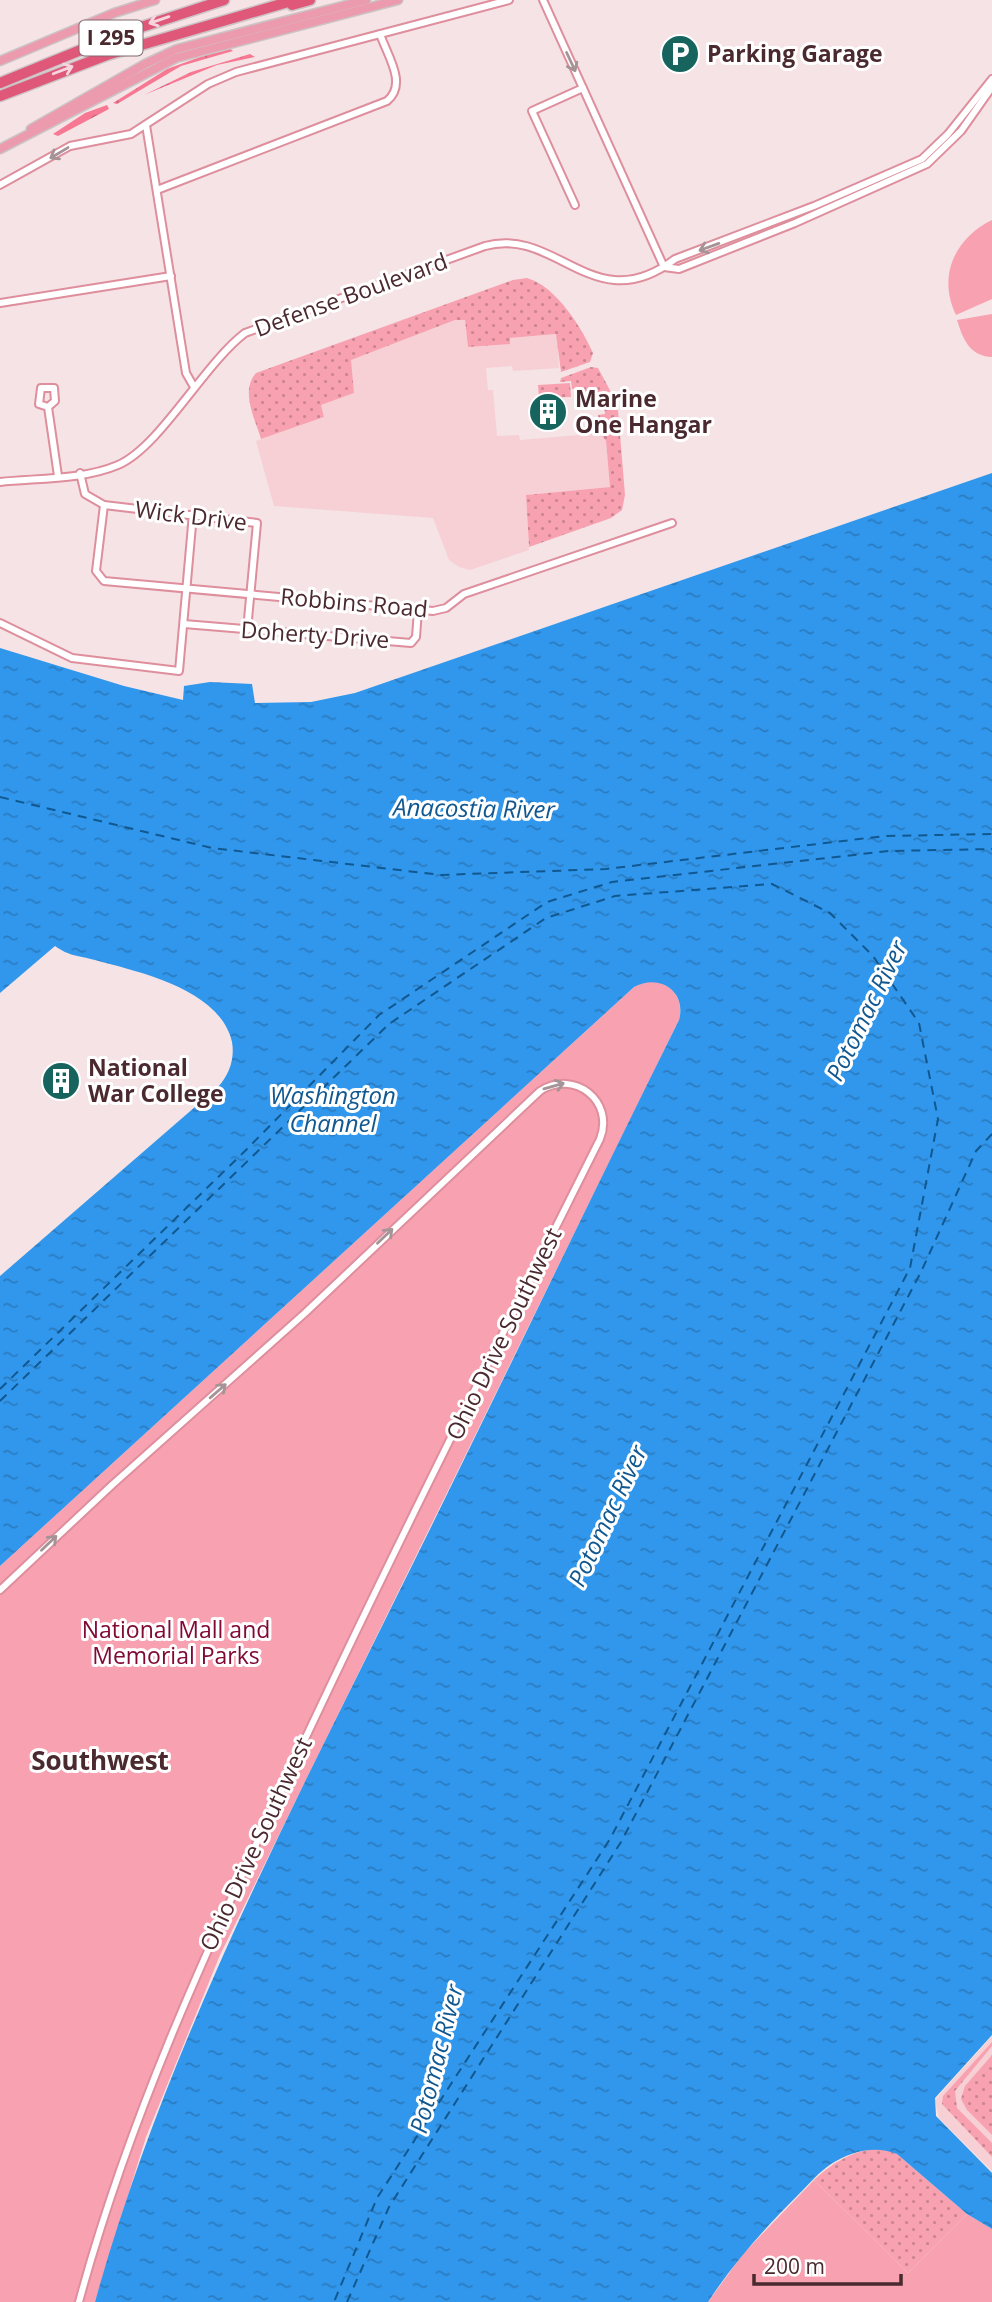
<svg xmlns="http://www.w3.org/2000/svg" width="992" height="2302" viewBox="0 0 992 2302" font-family="'Open Sans',sans-serif">
<style>
.built{fill:#f6d0d5}
.grass{fill:url(#grass-dots)}
.forest{fill:url(#forest-crowns)}
.green{fill:#f8a2b1}
.water{fill:url(#water-ripples)}
.lines{fill:none;stroke-linecap:round;stroke-linejoin:round}
.ferry{stroke:#125890;stroke-width:2;stroke-dasharray:9 7;stroke-linecap:butt}
.minor-casing{stroke:#de8e9c;stroke-width:10}
.major-casing{stroke:#ccc3c5;stroke-width:11}
.highway-casing{stroke:#ccc3c5;stroke-width:13}
.minor{stroke:#fff;stroke-width:6}
.major{stroke:#ec9baf;stroke-width:8}
.highway{stroke:#e05879;stroke-width:10}
.oneway{stroke:#f7d5de}
.oneway2{stroke:#a49497}
.labels{text-anchor:middle;stroke-width:6;stroke-linejoin:round;paint-order:stroke}
.shield{fill:#fff;stroke:#80696d;stroke-width:2}
.shield-label{font-size:21px;font-weight:bold;fill:#4a292f}
.poi-label{font-size:23px;font-weight:bold;fill:#4a292f;stroke:#fff;text-anchor:start}
.street-label{font-size:23px;fill:#4a292f;stroke:#fff}
.park-label{font-size:23px;fill:#810a35;stroke:#fff}
.water-label{font-size:24px;font-style:italic;fill:#125890;stroke:#fff}
.quarter-label{font-size:26px;font-weight:bold;fill:#4a292f;stroke:#fff}
</style>
<defs>
<pattern id="grass-dots" width="8" height="8" patternUnits="userSpaceOnUse" patternTransform="scale(1.75)"><rect width="8" height="8" fill="#f8a2b1"/><path d="M2 2h.1M6 6h.1" fill="none" stroke="#cb8490" stroke-width="1.8" stroke-linecap="round"/></pattern>
<pattern id="forest-crowns" width="20" height="18" patternUnits="userSpaceOnUse" patternTransform="scale(1.75)"><rect width="20" height="18" fill="#f77893"/><path d="M2 6a3 3 0 1 1 6 0M12 15a3 3 0 1 1 6 0" fill="none" stroke="#ca6278"/></pattern>
<pattern id="water-ripples" width="26" height="14" patternUnits="userSpaceOnUse" patternTransform="scale(1.75)"><rect width="26" height="14" fill="#3097ec"/><path d="M2 4q2-2 4 0t4 0M15 11q2-2 4 0t4 0" fill="none" stroke="#2b7bc0"/></pattern>
</defs>
<rect width="100%" height="100%" fill="#f5e3e5"/>
<!-- built -->
<g class="built">
<path d="M465,319L468,347L510,343V338L557,334L559,368L513,371L512,366L486,368L488,390H493L497,436L519,435L520,440L602,433L606,441L610,487L526,495L529,550L470,570L459,567L449,560L433,518L274,506L256,441L324,417L321,405L354,393L350,360L455,320Z"/>
<path d="M992,2036V2171L939,2118L935,2100Z"/>
</g>
<!-- grass -->
<g class="grass">
<path d="M527,278C556,286 582,328 593,353L590,362L561,372L556,334L510,338V344L468,347L465,320H455L351,360L354,393L321,405L324,417L261,439C255,419 240,391 256,373L513,280Z"/>
<path d="M591,367L598,368L612,394L609,400L589,402L587,397L581,398L580,388L572,389L571,381L560,382L561,378Z"/>
<path d="M570,383L571,397L539,398L538,385Z"/>
<path d="M604,406H614L618,410L625,495L622,510L611,518L529,547L526,495L610,487L606,441L600,433L598,415L605,414Z"/>
<path d="M992,2042V2046L955,2091L957,2108L992,2143V2157L942,2104L943,2096Z"/>
<path d="M992,2055V2135L967,2110L961,2099L965,2086Z"/>
<path d="M884,2148L897,2154L967,2214L908,2273L814,2180C834,2161 856,2149 884,2148Z"/>
</g>
<!-- forest -->
<g class="forest">
<path d="M228,47L233,51L181,66L117,104L113,103L167,69Z"/>
<path d="M250,54L255,57L217,65L144,95L191,72Z"/>
<path d="M107,105L109,109L58,136L53,134L85,113Z"/>
</g>
<!-- green -->
<g class="green">
<path d="M992,220V299L956,315C937,276 955,238 992,220Z"/>
<path d="M992,314V357C969,356 963,339 957,320Z"/>
<path d="M648,981C670,981 685,998 679,1020L220,1955L146,2137L95,2302H0V1566L634,987Z"/>
<path d="M814,2180L908,2273L967,2214L992,2229V2302H708L743,2254Z"/>
</g>
<!-- water -->
<path class="water" d="M992,473V2035L935,2098L936,2116L992,2173V2229L967,2214L897,2154C875,2145 851,2151 831,2164C819,2172 809,2184 799,2194C766,2227 734,2262 708,2302H95C162,2060 278,1836 389,1612C487,1415 581,1217 679,1020C687,991 659,973 634,987L0,1566V1276L218,1087C229,1075 235,1059 232,1042C220,989 139,972 95,960C77,955 71,957 55,946L0,993V648L124,686L183,700L184,686L210,682L252,684L255,703L311,702L355,693Z"/>
<g class="lines">
<!-- ferry -->
<g class="ferry">
<path d="M0,797L212,848L441,875L606,869L885,836L992,834"/>
<path d="M0,1389L246,1150L379,1015L547,902L612,882L889,851L992,849"/>
<path d="M0,1401L389,1024L546,918L615,896L772,884L830,913L873,956L919,1023L938,1119L910,1268L610,1839L377,2198L334,2302"/>
<path d="M347,2302L389,2207L621,1842L921,1272L976,1151L992,1134"/>
</g>
<defs>
<g id="minor">
<path d="M543,0L664,267"/>
<path d="M146,125L186,373L194,387"/>
<path d="M0,185L70,146L131,134L208,84L236,72L509,0"/>
<path d="M157,190L387,101C408,84 387,55 380,34"/>
<path d="M575,205L532,111L583,88"/>
<path d="M664,267L679,269L795,223L927,164L961,131L992,87"/>
<path d="M0,303L171,276"/>
<path d="M48,407L39,404L41,388H54L55,401L48,407L58,476"/>
<path d="M80,473L85,494L104,505L257,523L247,630"/>
<path d="M0,482C37,478 83,480 118,465C160,447 204,364 245,333L485,246C557,226 594,321 675,259L814,206L922,159L948,134L992,79"/>
<path d="M104,505L96,571L104,581L433,611L446,608L464,594L672,523"/>
<path d="M0,623L72,658L179,671L193,514"/>
<path d="M184,624L411,643L416,637L418,610"/>
<path d="M0,1590L112,1485L305,1313L540,1091C574,1069 615,1101 600,1139C493,1353 385,1567 284,1784C205,1953 128,2121 79,2302"/>
</g>
<g id="major">
<path d="M0,61L114,13L155,0"/>
<path d="M31,129L145,64L177,49L366,0"/>
<path d="M0,149L176,58L398,0"/>
</g>
<g id="highway">
<path d="M292,5L310,0"/>
<path d="M0,83L120,34L224,0"/>
<path d="M0,96L107,55L295,0"/>
</g>
</defs>
<!-- minor casing -->
<use href="#minor" class="minor-casing"/>
<!-- major casing -->
<use href="#major" class="major-casing"/>
<!-- highway casing -->
<use href="#highway" class="highway-casing"/>
<!-- minor -->
<use href="#minor" class="minor"/>
<!-- major -->
<use href="#major" class="major"/>
<!-- highway -->
<use href="#highway" class="highway"/>
</g>
<!-- one-way arrows -->
<defs><path id="oneway-shaft" d="M-6 0H5M1.5-3L5.5 0L1.5 3" fill="none" stroke-width="1.6" stroke-linecap="round" stroke-linejoin="round" transform="scale(1.75)"/></defs>
<g class="oneway">
<use href="#oneway-shaft" transform="translate(159 20) rotate(161)"/>
<use href="#oneway-shaft" transform="translate(63 70) rotate(-21)"/>
</g>
<g class="oneway2">
<use href="#oneway-shaft" transform="translate(571 62) rotate(65)"/>
<use href="#oneway-shaft" transform="translate(59 153) rotate(149)"/>
<use href="#oneway-shaft" transform="translate(709 247) rotate(160)"/>
<use href="#oneway-shaft" transform="translate(554 1086) rotate(-16)"/>
<use href="#oneway-shaft" transform="translate(385 1236) rotate(-44)"/>
<use href="#oneway-shaft" transform="translate(218 1391) rotate(-41)"/>
<use href="#oneway-shaft" transform="translate(49 1543) rotate(-44)"/>
</g>
<!-- icons -->
<defs>
<symbol id="parking-disc" viewBox="-11 -11 22 22"><circle r="9.5" fill="#17645f" stroke="#fff"/><path d="M-3.5-5.5H1a3.5 3.5 0 0 1 0 7H-1V5.5H-3.5ZM-1-3.4V-.6H.8a1.4 1.4 0 0 0 0-2.8Z" fill="#fff"/></symbol>
<symbol id="building-disc" viewBox="-11 -11 22 22"><circle r="9.5" fill="#17645f" stroke="#fff"/><path d="M-4-6H4V6H1V3H-1V6H-4ZM-2.5-4.3h1.7v1.8h-1.7ZM.8-4.3h1.7v1.8H.8ZM-2.5-1h1.7V.8h-1.7ZM.8-1h1.7V.8H.8Z" fill="#fff"/></symbol>
</defs>
<g fill-rule="evenodd">
<use href="#parking-disc" x="658" y="32" width="44" height="44"/>
<use href="#building-disc" x="526" y="390" width="44" height="44"/>
<use href="#building-disc" x="39" y="1059" width="44" height="44"/>
</g>
<g class="labels">
<!-- shield labels -->
<rect class="shield" x="79.5" y="20.5" width="63" height="35" rx="5"/>
<g class="shield-label">
<text x="111" y="45">I 295</text>
</g>
<!-- poi labels -->
<g class="poi-label">
<text x="707" y="62">Parking Garage</text>
<text x="575" y="407">Marine<tspan x="575" dy="26">One Hangar</tspan></text>
<text x="88" y="1076">National<tspan x="88" dy="26">War College</tspan></text>
</g>
<!-- street labels -->
<g class="street-label">
<text transform="translate(351 295) rotate(-20)" y="8">Defense Boulevard</text>
<text transform="translate(191 516) rotate(7)" y="8">Wick Drive</text>
<text transform="translate(354 603) rotate(5)" y="8">Robbins Road</text>
<text transform="translate(315 635) rotate(4)" y="8">Doherty Drive</text>
<text transform="translate(504 1334) rotate(-64)" y="8">Ohio Drive Southwest</text>
<text transform="translate(256 1844) rotate(-65)" y="8">Ohio Drive Southwest</text>
</g>
<!-- park labels -->
<g class="park-label">
<text x="176" y="1638">National Mall and<tspan x="176" dy="26">Memorial Parks</tspan></text>
</g>
<!-- water labels -->
<g class="water-label">
<text transform="translate(474 809) rotate(1)" y="8">Anacostia River</text>
<text transform="translate(867 1011) rotate(-64)" y="8">Potomac River</text>
<text x="333" y="1104">Washington<tspan x="333" dy="28">Channel</tspan></text>
<text transform="translate(608 1516) rotate(-65)" y="8">Potomac River</text>
<text transform="translate(437 2059) rotate(-76)" y="8">Potomac River</text>
</g>
<!-- quarter labels -->
<g class="quarter-label">
<text x="100" y="1770">Southwest</text>
</g>
</g>
<!-- scale -->
<path d="M754 2274v10h147v-10" fill="none" stroke="#4a292f" stroke-width="3.5"/>
<text x="764" y="2274" font-size="21" fill="#4a292f" stroke="#ffffff" stroke-width="5" paint-order="stroke">200 m</text>
</svg>
